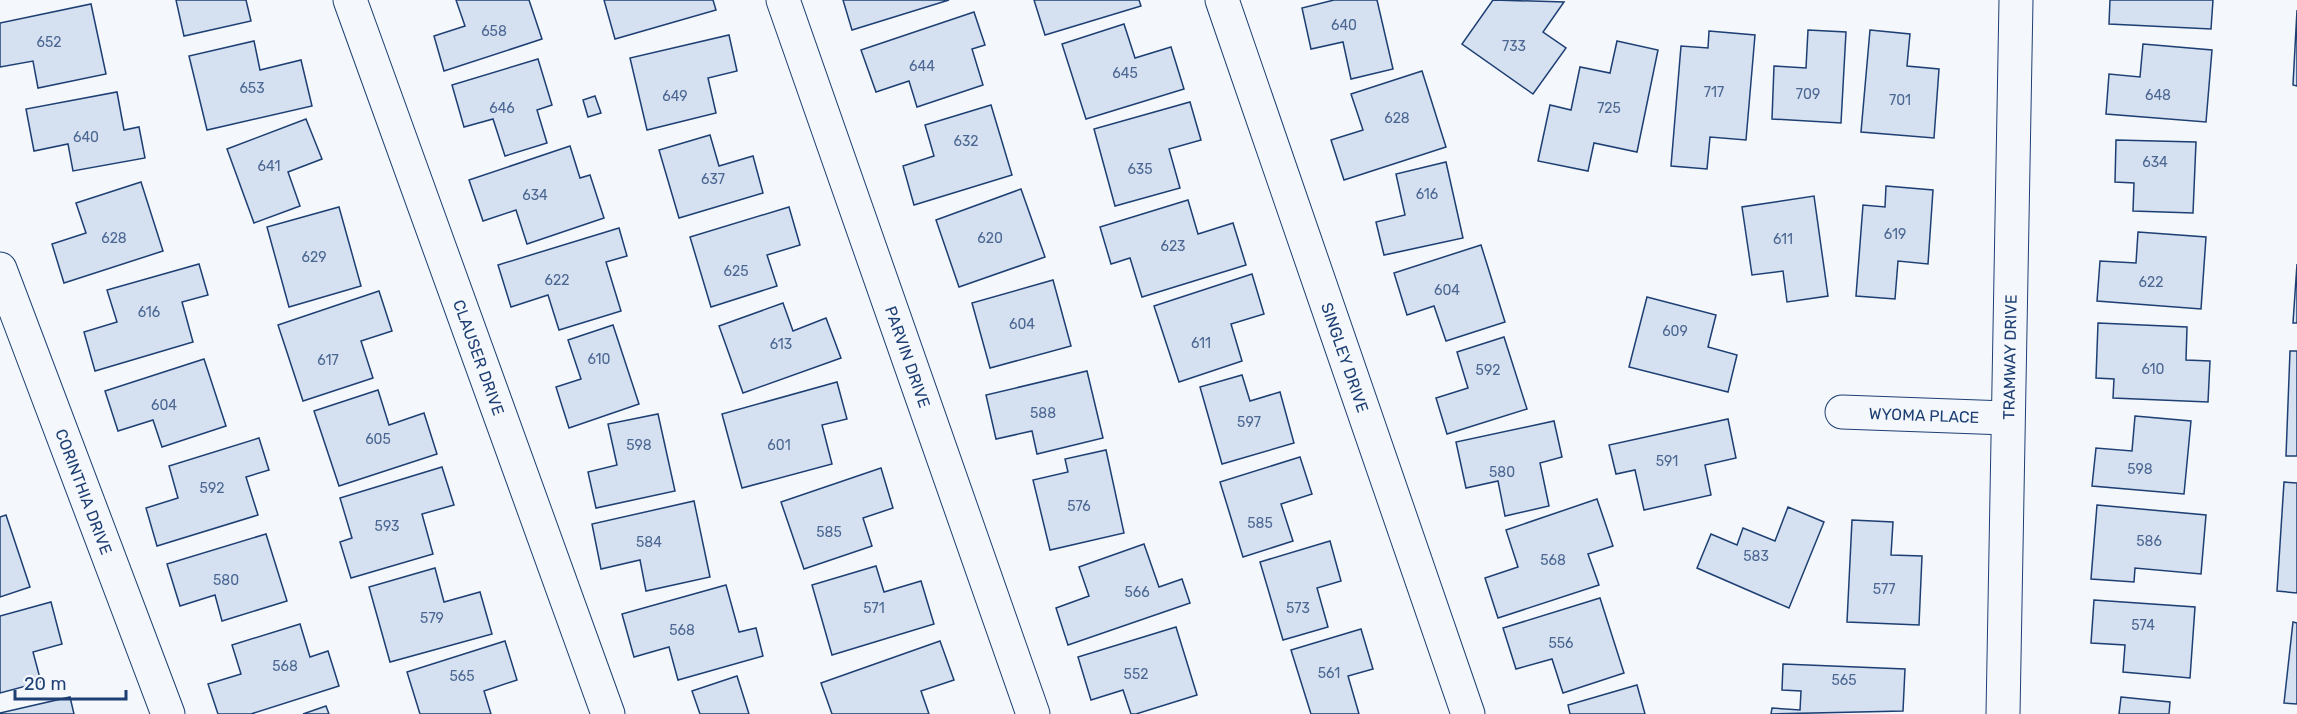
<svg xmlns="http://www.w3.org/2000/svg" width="2297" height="714" viewBox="0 0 2297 714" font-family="Rubik,sans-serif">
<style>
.building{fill:#d5e0f0;stroke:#1d3f73;stroke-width:1.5}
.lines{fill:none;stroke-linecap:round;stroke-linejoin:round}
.street-casing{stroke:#1d3f73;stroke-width:35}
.street{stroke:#f4f7fb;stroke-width:33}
.labels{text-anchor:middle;stroke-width:4.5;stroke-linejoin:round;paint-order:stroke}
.number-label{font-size:14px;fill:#4b6792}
.street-label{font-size:16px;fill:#1d3f73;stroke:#f4f7fb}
</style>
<rect width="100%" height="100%" fill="#f4f7fb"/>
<!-- building -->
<g class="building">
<path d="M176,0H246L251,21L184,36Z"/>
<path d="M456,0H529L542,39L444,71L434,36L465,26Z"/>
<path d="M604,0H713L716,10L615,39Z"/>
<path d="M843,0H949L852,30Z"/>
<path d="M1034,0H1139L1141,6L1045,35Z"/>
<path d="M1334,0H1377L1393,69L1351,79L1343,42L1311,49L1302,8Z"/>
<path d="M1493,0L1564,2L1543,32L1566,48L1533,94L1462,44Z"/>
<path d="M2110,0H2213L2211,29L2109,24Z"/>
<path d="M91,4L106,74L38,88L33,61L0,67V23Z"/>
<path d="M2297,10V86L2293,85Z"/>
<path d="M974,12L985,45L972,49L983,85L917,107L909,81L876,92L861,50Z"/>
<path d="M1124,24L1135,58L1171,47L1184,89L1086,119L1062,44Z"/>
<path d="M1808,30L1846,32L1841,123L1772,119L1774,66L1806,68Z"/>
<path d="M1870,30L1910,34L1907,66L1939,69L1934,138L1861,132Z"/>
<path d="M1709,31L1755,35L1746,140L1710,137L1707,169L1671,166L1681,46L1708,48Z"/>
<path d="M729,35L737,71L708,78L716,113L647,130L630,58Z"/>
<path d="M254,41L260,70L301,60L312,106L207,130L189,56Z"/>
<path d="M1617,41L1658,50L1637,152L1594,143L1588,171L1538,161L1550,105L1571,110L1580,67L1610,73Z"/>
<path d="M2143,44L2212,50L2206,122L2106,114L2109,74L2140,77Z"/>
<path d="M538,59L552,105L537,110L547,143L505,156L493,119L464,127L452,85Z"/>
<path d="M1422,71L1446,147L1344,180L1331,140L1363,130L1351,94Z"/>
<path d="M117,92L124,130L139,127L145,158L73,171L68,144L34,151L26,109Z"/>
<path d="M595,96L601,113L588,117L583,100Z"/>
<path d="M1190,102L1201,140L1169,149L1180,188L1115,206L1094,129Z"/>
<path d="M991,105L1012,175L914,205L903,166L934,156L925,125Z"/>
<path d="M306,119L322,159L288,172L300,206L254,223L227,149Z"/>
<path d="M710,135L719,166L753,156L763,193L679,218L659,150Z"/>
<path d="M2116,140L2196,142L2193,213L2133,211L2134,183L2115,182Z"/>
<path d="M570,146L580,178L590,175L604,218L527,244L516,210L483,221L469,180Z"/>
<path d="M1446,162L1463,238L1384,255L1376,222L1405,215L1396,174Z"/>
<path d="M141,182L163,251L64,283L52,244L86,233L76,203Z"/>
<path d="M1886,186L1933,190L1928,264L1898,261L1895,299L1856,296L1863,205L1885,207Z"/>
<path d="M1021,189L1045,257L959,287L936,220Z"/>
<path d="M1814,196L1828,296L1787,302L1783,271L1752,275L1742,207Z"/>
<path d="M1188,200L1198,234L1233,223L1246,265L1142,297L1130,258L1111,264L1100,227Z"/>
<path d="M339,207L361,286L289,307L267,227Z"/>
<path d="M789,207L800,245L767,255L777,286L711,307L690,237Z"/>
<path d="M619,228L627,256L606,262L621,311L559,330L548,295L511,307L498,265Z"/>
<path d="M2138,232L2206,237L2201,309L2097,301L2100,261L2136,263Z"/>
<path d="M1481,245L1505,322L1446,341L1434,306L1407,315L1394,273Z"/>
<path d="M199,264L208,295L182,302L193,342L95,371L84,332L117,322L107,290Z"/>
<path d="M2297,264V323H2293Z"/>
<path d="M1252,274L1264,314L1231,324L1242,361L1179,382L1154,306Z"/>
<path d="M1053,280L1071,346L990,368L972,303Z"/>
<path d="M379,291L392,331L361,341L373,378L303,401L278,325Z"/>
<path d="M1647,297L1716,315L1708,347L1737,355L1728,392L1629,367Z"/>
<path d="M783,303L793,331L826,318L841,358L743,393L719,326Z"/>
<path d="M2098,323L2187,327L2186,360L2210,361L2208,402L2113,398L2114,379L2096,378Z"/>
<path d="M613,325L639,404L569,428L556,387L581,379L568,340Z"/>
<path d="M1504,337L1527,409L1447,434L1436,398L1468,388L1457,352Z"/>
<path d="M2290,351H2297V456H2286Z"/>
<path d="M204,359L226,426L162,447L153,420L118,431L105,391Z"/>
<path d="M1087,371L1103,438L1037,454L1032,431L996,439L986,395Z"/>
<path d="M1242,375L1250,401L1280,392L1294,443L1222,464L1200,387Z"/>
<path d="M837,382L847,419L822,425L832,464L742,488L722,414Z"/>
<path d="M378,390L389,425L424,413L437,454L339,486L314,411Z"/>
<path d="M658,414L675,491L596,508L588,472L617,465L608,424Z"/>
<path d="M2135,416L2191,421L2184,494L2092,486L2096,448L2132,451Z"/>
<path d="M1728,419L1736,458L1705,465L1711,495L1644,510L1635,470L1616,474L1609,445Z"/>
<path d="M1554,421L1562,457L1540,463L1549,506L1505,516L1498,481L1466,488L1456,442Z"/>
<path d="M259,438L269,470L246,477L258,515L157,546L146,508L178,498L169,466Z"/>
<path d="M1106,450L1124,533L1050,550L1033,480L1068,472L1065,459Z"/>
<path d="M1300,457L1312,494L1281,504L1293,541L1243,557L1220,482Z"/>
<path d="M442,467L454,505L422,514L433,554L351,578L340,542L352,538L340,498Z"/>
<path d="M881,468L893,508L863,518L872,546L804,569L781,502Z"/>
<path d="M2284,482L2297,483V593L2277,591Z"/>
<path d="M1597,499L1613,546L1588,554L1599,585L1498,618L1485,578L1518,567L1506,530Z"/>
<path d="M694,501L710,577L646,591L640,560L601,569L592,524Z"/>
<path d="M2097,505L2206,515L2201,574L2135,568L2134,582L2091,579Z"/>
<path d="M1788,507L1824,522L1789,608L1697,568L1711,534L1737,545L1743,528L1775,541Z"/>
<path d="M6,515L30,587L0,597V517Z"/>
<path d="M1852,520L1893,522L1891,555L1922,556L1919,625L1847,622Z"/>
<path d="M266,534L287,601L222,621L215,595L180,606L167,564Z"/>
<path d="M1330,541L1341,581L1317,588L1328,627L1283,640L1260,562Z"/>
<path d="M1144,544L1159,587L1182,579L1190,603L1068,645L1056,608L1089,596L1079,567Z"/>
<path d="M876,566L884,592L921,581L934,624L832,655L812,585Z"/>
<path d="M435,568L444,602L480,592L492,634L390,662L369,587Z"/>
<path d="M726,585L739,632L756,628L763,656L678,680L669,647L634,657L622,614Z"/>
<path d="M1600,598L1624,673L1563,693L1552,659L1516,669L1503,628Z"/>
<path d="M2094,600L2195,607L2190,678L2123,672L2125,645L2091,643Z"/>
<path d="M51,602L62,644L33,652L41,682L0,693V616Z"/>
<path d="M2293,622L2297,623V704L2284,703Z"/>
<path d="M300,624L310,657L328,651L339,686L251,714H218L208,684L241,674L232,645Z"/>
<path d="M1176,627L1197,695L1136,714H1131L1123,690L1091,700L1078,657Z"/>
<path d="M1361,629L1373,669L1348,676L1359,714H1311L1291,650Z"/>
<path d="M505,641L517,680L484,691L491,714H420L407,672Z"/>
<path d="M940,641L954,680L921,691L929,714H832L821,683Z"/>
<path d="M1783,664L1905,669L1903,711L1771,714L1772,708L1800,710L1801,691L1782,690Z"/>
<path d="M737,676L749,714H700L692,691Z"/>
<path d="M1637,685L1645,714H1570L1568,705Z"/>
<path d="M70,697L74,714H0V713Z"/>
<path d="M2121,697L2170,702L2169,714H2119Z"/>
<path d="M326,706L329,714H303Z"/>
</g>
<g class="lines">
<defs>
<g id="street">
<path id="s1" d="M350,0L608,714"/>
<path id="s2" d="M783,0L1033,714"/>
<path id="s3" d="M1222,0L1468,714"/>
<path id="s4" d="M0,269L168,714"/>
<path id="s5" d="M1842,412L2006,418"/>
<path id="s6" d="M2003,714L2016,0"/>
</g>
</defs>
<!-- street casing -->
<use href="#street" class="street-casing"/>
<!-- street -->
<use href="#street" class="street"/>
</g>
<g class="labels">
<!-- number labels -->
<g class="number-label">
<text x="1344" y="30">640</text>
<text x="494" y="36">658</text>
<text x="49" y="47">652</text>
<text x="1514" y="51">733</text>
<text x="922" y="71">644</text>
<text x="1125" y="78">645</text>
<text x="252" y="93">653</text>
<text x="1714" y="97">717</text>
<text x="1808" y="99">709</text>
<text x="2158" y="100">648</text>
<text x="675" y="101">649</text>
<text x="1900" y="105">701</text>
<text x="502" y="113">646</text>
<text x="1609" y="113">725</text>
<text x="1397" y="123">628</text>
<text x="86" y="142">640</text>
<text x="966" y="146">632</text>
<text x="2155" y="167">634</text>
<text x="269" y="171">641</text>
<text x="1140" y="174">635</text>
<text x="713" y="184">637</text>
<text x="1427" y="199">616</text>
<text x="535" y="200">634</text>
<text x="1895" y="239">619</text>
<text x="114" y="243">628</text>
<text x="990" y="243">620</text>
<text x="1783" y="244">611</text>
<text x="1173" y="251">623</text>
<text x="314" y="262">629</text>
<text x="736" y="276">625</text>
<text x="557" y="285">622</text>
<text x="2151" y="287">622</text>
<text x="1447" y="295">604</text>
<text x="149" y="317">616</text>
<text x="1022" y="329">604</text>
<text x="1675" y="336">609</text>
<text x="1201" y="348">611</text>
<text x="781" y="349">613</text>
<text x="599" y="364">610</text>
<text x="328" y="365">617</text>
<text x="2153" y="374">610</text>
<text x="1488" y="375">592</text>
<text x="164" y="410">604</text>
<text x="1043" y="418">588</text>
<text x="1249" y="427">597</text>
<text x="378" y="444">605</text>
<text x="639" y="450">598</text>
<text x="779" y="450">601</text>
<text x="1667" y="466">591</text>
<text x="2140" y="474">598</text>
<text x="1502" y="477">580</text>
<text x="212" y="493">592</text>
<text x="1079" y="511">576</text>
<text x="1260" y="528">585</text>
<text x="387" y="531">593</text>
<text x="829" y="537">585</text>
<text x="2149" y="546">586</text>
<text x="649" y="547">584</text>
<text x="1756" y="561">583</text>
<text x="1553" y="565">568</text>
<text x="226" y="585">580</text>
<text x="1884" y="594">577</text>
<text x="1137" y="597">566</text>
<text x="874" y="613">571</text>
<text x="1298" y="613">573</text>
<text x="432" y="623">579</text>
<text x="2143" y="630">574</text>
<text x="682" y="635">568</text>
<text x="1561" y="648">556</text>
<text x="285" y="671">568</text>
<text x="1329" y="678">561</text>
<text x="1136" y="679">552</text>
<text x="462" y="681">565</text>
<text x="1844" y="685">565</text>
</g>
<!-- street labels -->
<g class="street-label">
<text dy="6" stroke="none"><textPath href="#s1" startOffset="380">CLAUSER DRIVE</textPath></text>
<text dy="6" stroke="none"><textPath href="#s2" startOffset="378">PARVIN DRIVE</textPath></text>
<text dy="6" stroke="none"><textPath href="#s3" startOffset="378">SINGLEY DRIVE</textPath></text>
<text dy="6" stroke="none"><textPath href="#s6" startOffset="357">TRAMWAY DRIVE</textPath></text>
<text dy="6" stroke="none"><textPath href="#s5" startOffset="82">WYOMA PLACE</textPath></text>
<text dy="6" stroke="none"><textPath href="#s4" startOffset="238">CORINTHIA DRIVE</textPath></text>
</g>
</g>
<!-- scale -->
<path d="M15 690v9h111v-9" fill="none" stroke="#1d3f73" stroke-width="3"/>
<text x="24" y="690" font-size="18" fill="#1d3f73" stroke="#f4f7fb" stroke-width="4.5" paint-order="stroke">20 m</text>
</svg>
